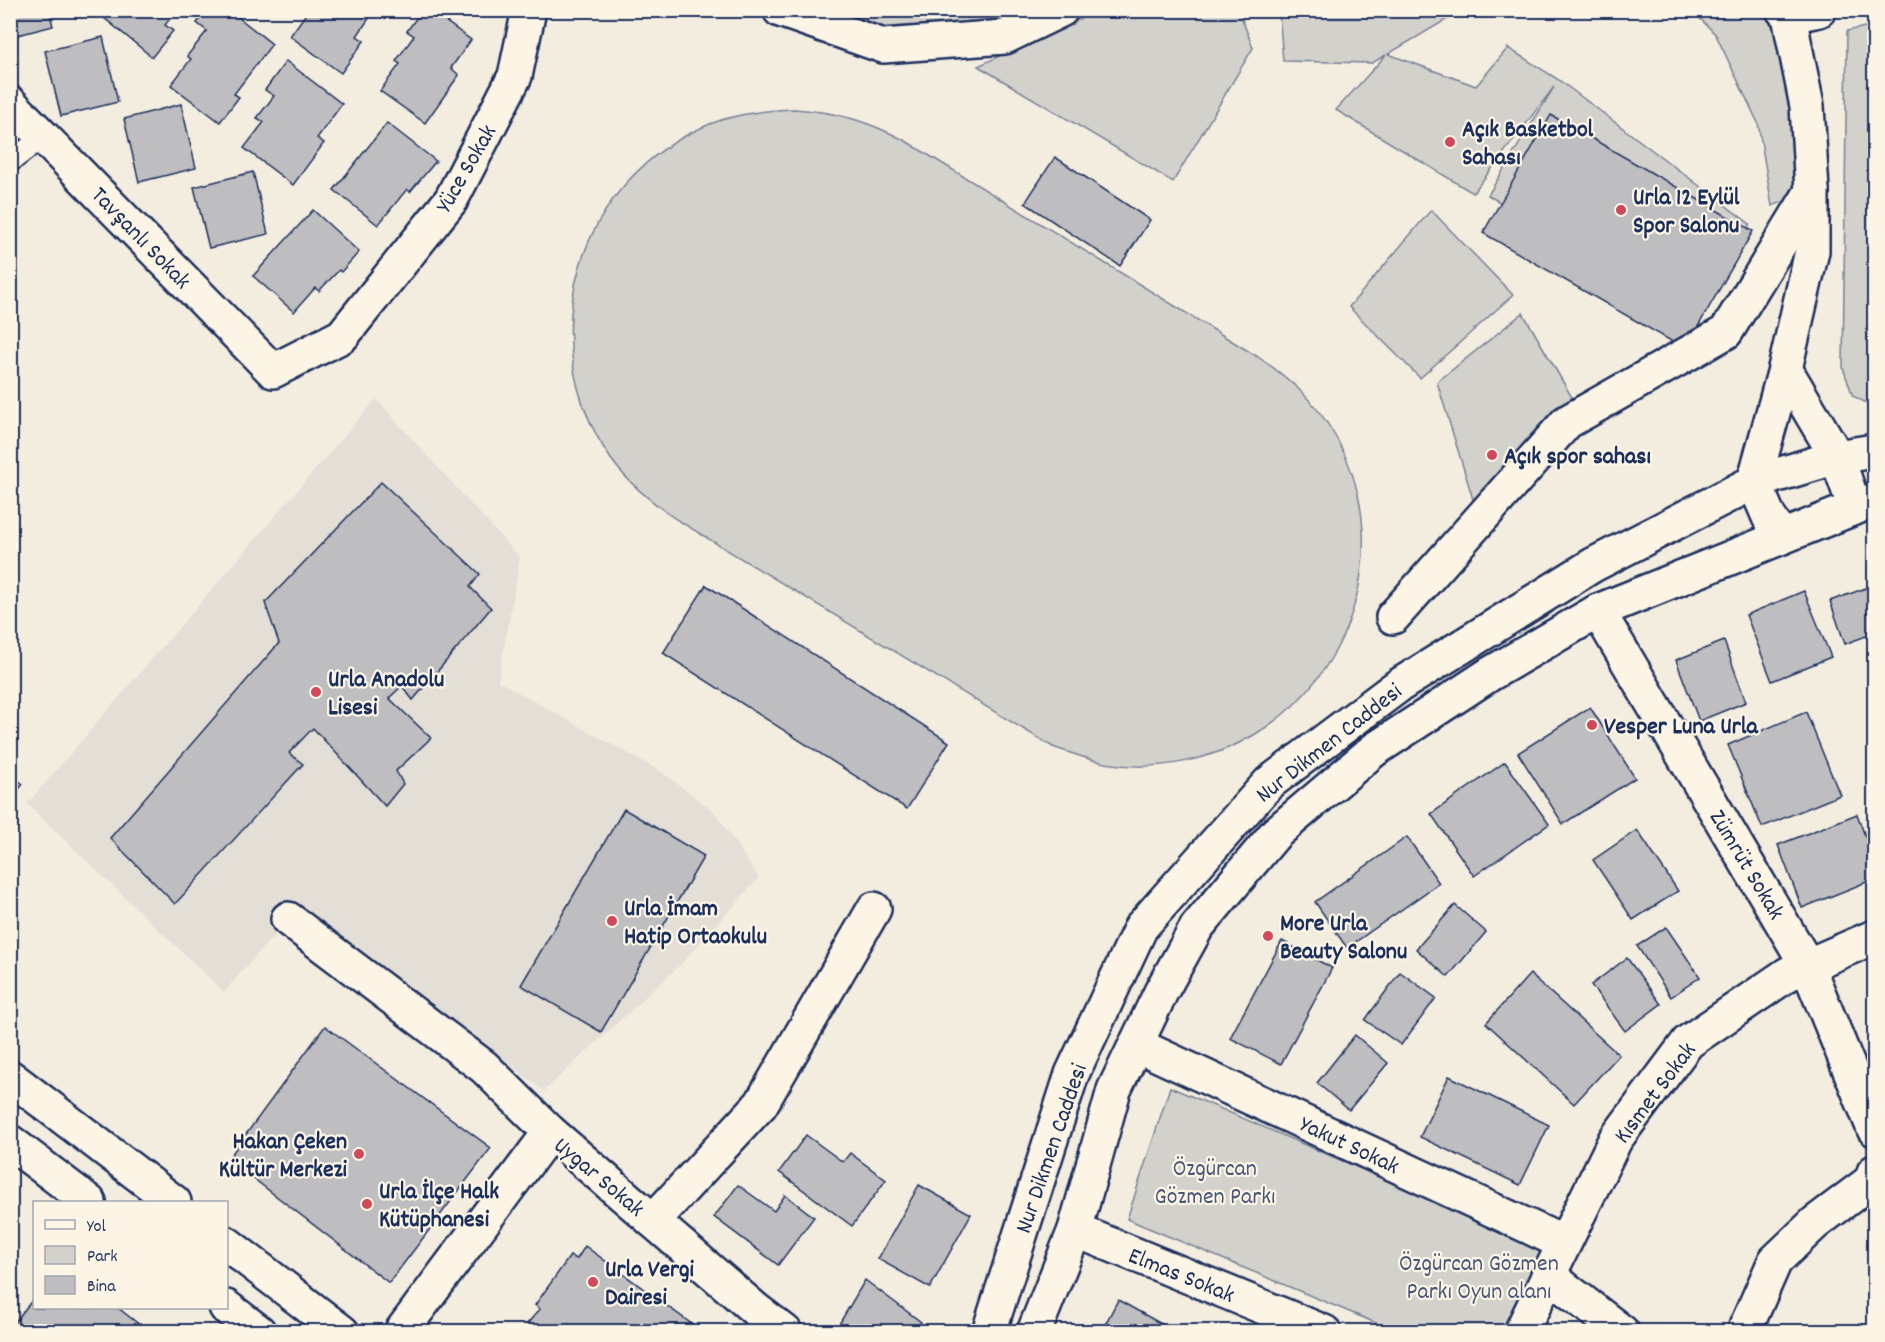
<svg xmlns="http://www.w3.org/2000/svg" width="1885" height="1342" viewBox="0 0 1885 1342" font-family="Dekko,sans-serif">
<style>
.built{fill:#e3dfd6}
.green{fill:#d3d1cc;stroke:#778095;stroke-width:1.5}
.building{fill:#bebec0;stroke:#1b2f5e;stroke-width:1.5}
.lines{fill:none;stroke-linecap:round;stroke-linejoin:round}
.lane-casing{stroke:#1b2f5e;stroke-width:24}
.street-casing{stroke:#1b2f5e;stroke-width:38}
.secondary-casing{stroke:#1b2f5e;stroke-width:38}
.lane{stroke:#fcf5e5;stroke-width:20}
.street{stroke:#fcf5e5;stroke-width:33}
.secondary{stroke:#fcf5e5;stroke-width:33}
.poi-dot{fill:#d1495b;stroke:#fcf5e5;stroke-width:2}
.labels{text-anchor:middle;stroke-width:4.5;stroke-linejoin:round;paint-order:stroke}
.poi-label{font-size:24px;font-weight:bold;fill:#1b2f5e;stroke:#fcf5e5;text-anchor:start}
.street-label{font-size:24px;fill:#1b2f5e;stroke:#fcf5e5}
.park-label{font-size:24px;fill:#49587a;stroke:#fcf5e5}
</style>
<rect width="100%" height="100%" fill="#f3ede0"/>
<filter id="ink" filterUnits="userSpaceOnUse"><feTurbulence type="fractalNoise" baseFrequency=".0167" numOctaves="2"/><feDisplacementMap in="SourceGraphic" scale="12" xChannelSelector="R" yChannelSelector="G"/><feConvolveMatrix kernelMatrix="1 2 1 2 8 2 1 2 1" color-interpolation-filters="sRGB"/></filter>
<g filter="url(#ink)">
<!-- built -->
<path class="built" d="M376,399L520,558L498,681L660,771L714,811L759,878L680,965L544,1091L301,905L224,992L27,804Z"/>
<!-- green -->
<g class="green">
<path d="M1384,10L1398,15L1406,11H1461L1388,54L1476,86L1508,48L1559,80L1750,224L1696,324L1488,195L1554,87L1473,193L1336,110L1386,55L1372,63L1283,61L1279,11Z"/>
<path d="M780,11H1061L883,46Z"/>
<path d="M1097,11H1239L1253,48L1173,182L978,66Z"/>
<path d="M1693,11H1781L1812,191L1772,206L1758,123L1716,35Z"/>
<path d="M1874,25V407L1853,396L1843,368L1847,31Z"/>
<path d="M795,109C837,112 867,121 904,140L1258,357C1289,378 1315,401 1334,434C1395,538 1357,674 1254,735C1210,761 1156,772 1105,763C1087,759 1070,753 1053,747L674,518C651,501 628,483 611,459C529,340 576,179 710,124C738,113 766,110 795,109Z"/>
<path d="M1431,210L1513,295L1420,378L1349,307Z"/>
<path d="M1523,313L1574,401L1476,509L1437,382Z"/>
<path d="M1170,1087L1452,1208L1564,1243L1521,1331H1395L1127,1219Z"/>
</g>
<!-- building -->
<g class="building">
<path d="M10,10H49L53,26L10,37Z"/>
<path d="M100,10H177L165,25L173,31L152,57L98,13Z"/>
<path d="M206,10H229L272,44L234,94L239,97L220,122L171,85L191,59L187,56L207,31L197,23Z"/>
<path d="M306,10L374,11L357,36L364,41L341,73L290,36L308,11Z"/>
<path d="M422,10H430L471,40L451,68L459,75L425,123L380,91L400,64L396,61L414,36L407,31Z"/>
<path d="M103,37L118,102L61,116L45,51Z"/>
<path d="M286,61L342,104L317,138L324,143L293,185L244,148L264,122L257,118L274,96L265,90Z"/>
<path d="M181,104L196,168L139,182L124,119Z"/>
<path d="M1551,115L1753,231L1685,349L1483,233Z"/>
<path d="M387,123L436,161L410,192L407,189L378,225L334,190Z"/>
<path d="M1055,157L1150,220L1120,266L1025,203Z"/>
<path d="M253,172L268,234L209,248L194,187Z"/>
<path d="M313,210L359,252L341,272L339,270L319,291L315,288L294,312L253,276Z"/>
<path d="M381,482L480,574L470,587L491,608L413,700L402,686L389,698L431,738L396,771L403,784L385,806L313,728L289,753L303,764L175,904L110,838L279,643L265,603Z"/>
<path d="M706,585L949,742L907,809L663,653Z"/>
<path d="M1874,585V633L1845,644L1830,601Z"/>
<path d="M1804,591L1831,657L1772,681L1746,615Z"/>
<path d="M1724,641L1746,702L1699,721L1676,660Z"/>
<path d="M1590,707L1635,778L1563,824L1518,753Z"/>
<path d="M1806,712L1840,795L1762,827L1728,745Z"/>
<path d="M1505,762L1549,824L1474,876L1431,814Z"/>
<path d="M10,775L23,784L10,801Z"/>
<path d="M624,809L704,856L601,1032L521,985Z"/>
<path d="M1857,814L1874,861V879L1802,908L1778,845Z"/>
<path d="M1637,830L1678,891L1633,920L1593,860Z"/>
<path d="M1407,837L1439,883L1347,948L1315,902Z"/>
<path d="M1455,905L1486,932L1448,977L1416,949Z"/>
<path d="M1666,927L1700,977L1671,997L1637,946Z"/>
<path d="M1282,941L1332,968L1281,1064L1230,1038Z"/>
<path d="M1627,958L1661,1004L1625,1031L1591,985Z"/>
<path d="M1400,972L1436,998L1401,1045L1365,1020Z"/>
<path d="M1530,974L1619,1055L1574,1104L1486,1023Z"/>
<path d="M325,1026L491,1148L389,1283L228,1159Z"/>
<path d="M1355,1035L1388,1063L1349,1110L1317,1083Z"/>
<path d="M1449,1076L1549,1125L1520,1185L1420,1137Z"/>
<path d="M806,1135L843,1162L850,1153L886,1180L852,1226L779,1172Z"/>
<path d="M738,1185L774,1211L785,1195L814,1217L778,1265L714,1217Z"/>
<path d="M919,1185L971,1214L930,1288L878,1259Z"/>
<path d="M585,1246L693,1325L688,1332H537L527,1324L540,1309L535,1305L570,1256L577,1259Z"/>
<path d="M865,1280L921,1322L916,1332L835,1331Z"/>
<path d="M34,1298V1308H118L149,1332H12L10,1328Z"/>
<path d="M1118,1300L1167,1327L1164,1332H1101Z"/>
</g>
<g class="lines">
<defs>
<path id="lane" d="M10,162L43,137"/>
<g id="street">
<path d="M780,10L883,46L1005,37L1061,10"/>
<path d="M1789,16L1819,10"/>
<path d="M10,103L273,371L342,336L451,200L515,76L529,10"/>
<path d="M1785,369L1837,457L1855,508"/>
<path d="M1782,537L1769,517L1754,482L1785,369L1812,251V191L1807,106L1789,16L1783,10"/>
<path d="M1598,611L1807,965L1874,1129"/>
<path d="M1393,617L1567,422L1726,332L1812,191"/>
<path d="M288,919L484,1067L550,1132L756,1310L785,1332"/>
<path d="M1137,1045L1564,1243"/>
<path d="M653,1221L761,1104L874,909"/>
<path d="M1075,1230L1324,1332"/>
<path d="M1548,1275L1622,1332"/>
<path d="M401,1332L550,1132"/>
<path d="M1521,1332L1615,1140L1688,1042L1788,974L1874,937"/>
<path d="M1747,1332L1746,1327L1775,1261L1815,1223L1871,1181L1874,1172"/>
</g>
<g id="secondary">
<path d="M10,1077L174,1202"/>
<path d="M10,1142L89,1202"/>
<path d="M226,1243L342,1332"/>
<path d="M226,1307L259,1332"/>
<path d="M989,1332L1072,1074L1141,927L1269,783L1398,686L1593,565L1754,482L1837,457L1874,451"/>
<path d="M1034,1332L1075,1230L1114,1090L1161,992L1197,927L1276,833L1374,750L1490,674L1598,611L1874,500"/>
</g>
</defs>
<!-- lane casing -->
<use href="#lane" class="lane-casing"/>
<!-- street casing -->
<use href="#street" class="street-casing"/>
<!-- secondary casing -->
<use href="#secondary" class="secondary-casing"/>
<!-- lane -->
<use href="#lane" class="lane"/>
<!-- street -->
<use href="#street" class="street"/>
<!-- secondary -->
<use href="#secondary" class="secondary"/>
</g>
</g>
<!-- markers -->
<g class="poi-dot">
<circle cx="1450" cy="142" r="6"/>
<circle cx="1621" cy="210" r="6"/>
<circle cx="1492" cy="455" r="6"/>
<circle cx="316" cy="692" r="6"/>
<circle cx="1592" cy="725" r="6"/>
<circle cx="612" cy="921" r="6"/>
<circle cx="1268" cy="936" r="6"/>
<circle cx="359" cy="1154" r="6"/>
<circle cx="367" cy="1204" r="6"/>
<circle cx="593" cy="1282" r="6"/>
</g>
<g class="labels">
<!-- poi labels -->
<g class="poi-label">
<text x="1462" y="136">Açık Basketbol<tspan x="1462" dy="28">Sahası</tspan></text>
<text x="1633" y="204">Urla 12 Eylül<tspan x="1633" dy="28">Spor Salonu</tspan></text>
<text x="1504" y="463">Açık spor sahası</text>
<text x="328" y="686">Urla Anadolu<tspan x="328" dy="28">Lisesi</tspan></text>
<text x="1604" y="733">Vesper Luna Urla</text>
<text x="624" y="915">Urla İmam<tspan x="624" dy="28">Hatip Ortaokulu</tspan></text>
<text x="1280" y="930">More Urla<tspan x="1280" dy="28">Beauty Salonu</tspan></text>
<text x="347" y="1148" text-anchor="end">Hakan Çeken<tspan x="347" dy="28">Kültür Merkezi</tspan></text>
<text x="379" y="1198">Urla İlçe Halk<tspan x="379" dy="28">Kütüphanesi</tspan></text>
<text x="605" y="1276">Urla Vergi<tspan x="605" dy="28">Dairesi</tspan></text>
</g>
<!-- street labels -->
<g class="street-label">
<text transform="translate(465 168) rotate(-60)" y="8">Yüce Sokak</text>
<text transform="translate(142 237) rotate(46)" y="8">Tavşanlı Sokak</text>
<text transform="translate(1328 742) rotate(-38)" y="8">Nur Dikmen Caddesi</text>
<text transform="translate(1748 864) rotate(59)" y="8">Zümrüt Sokak</text>
<text transform="translate(1654 1092) rotate(-53)" y="8">Kısmet Sokak</text>
<text transform="translate(1350 1144) rotate(25)" y="8">Yakut Sokak</text>
<text transform="translate(1050 1148) rotate(-71)" y="8">Nur Dikmen Caddesi</text>
<text transform="translate(600 1176) rotate(40)" y="8">Uygar Sokak</text>
<text transform="translate(1182 1274) rotate(22)" y="8">Elmas Sokak</text>
</g>
<!-- park labels -->
<g class="park-label">
<text x="1215" y="1175">Özgürcan<tspan x="1215" dy="28">Gözmen Parkı</tspan></text>
<text x="1479" y="1270">Özgürcan Gözmen<tspan x="1479" dy="28">Parkı Oyun alanı</tspan></text>
</g>
</g>
<!-- margin -->
<rect width="1885" height="1342" fill="none" stroke="#fcf5e5" stroke-width="36"/>
<rect x="18" y="18" width="1849" height="1306" fill="none" stroke="#1b2f5e" stroke-width="2" filter="url(#ink)"/>
<!-- legend -->
<rect x="33" y="1201" width="195" height="108" fill="#fcf5e5" stroke="#a2a6af" stroke-width="1.5"/>
<rect x="45" y="1220" width="30" height="9" fill="#fcf5e5" stroke="#a2a6af" stroke-width="1.5"/>
<text x="87" y="1231" font-size="18" fill="#1b2f5e">Yol</text>
<rect x="45" y="1246" width="30" height="18" fill="#d3d1cc" stroke="#a2a6af" stroke-width="1.5"/>
<text x="87" y="1261" font-size="18" fill="#1b2f5e">Park</text>
<rect x="45" y="1276" width="30" height="18" fill="#bebec0" stroke="#a2a6af" stroke-width="1.5"/>
<text x="87" y="1291" font-size="18" fill="#1b2f5e">Bina</text>
</svg>
